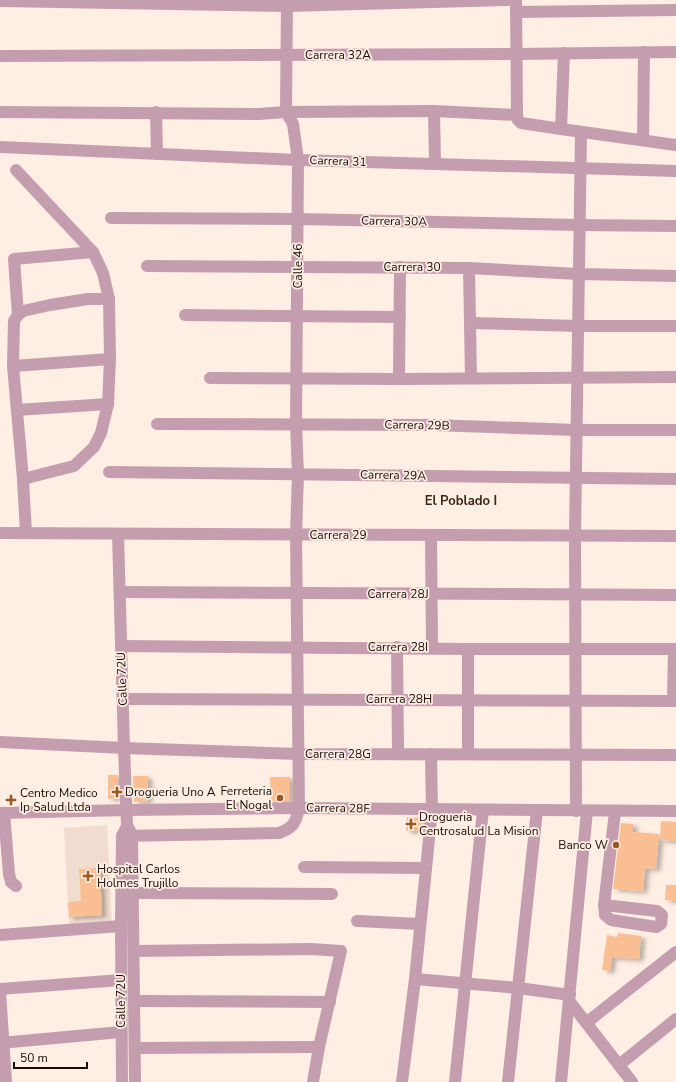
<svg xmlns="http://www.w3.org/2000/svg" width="676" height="1082" viewBox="0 0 676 1082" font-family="'Nunito Sans',sans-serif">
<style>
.built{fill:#f1ddcf}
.building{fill:#f9bf93;filter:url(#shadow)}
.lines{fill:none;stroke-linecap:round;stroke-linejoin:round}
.minor{stroke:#c49eaf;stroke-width:12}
.poi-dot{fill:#985921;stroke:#ffeee3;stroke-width:1.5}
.labels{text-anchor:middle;stroke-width:3.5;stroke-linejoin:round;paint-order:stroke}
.street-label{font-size:12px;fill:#140c06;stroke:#ffeee3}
.poi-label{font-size:12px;fill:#140c06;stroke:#ffeee3;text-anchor:start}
.neighbourhood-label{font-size:13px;font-weight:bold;fill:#392515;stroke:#ffeee3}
</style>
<defs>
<filter id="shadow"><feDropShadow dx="4.5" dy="2.5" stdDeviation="2" flood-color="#0004"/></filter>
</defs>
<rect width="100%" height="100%" fill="#ffeee3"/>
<!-- built -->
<path class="built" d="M107,825L112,923L69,925L64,828Z"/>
<!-- building -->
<g class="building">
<path d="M108,775H118V798L108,799Z"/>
<path d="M133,776H148V801L134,802Z"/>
<path d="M270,777H290V801H271Z"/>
<path d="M407,817L424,818L422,831H406Z"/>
<path d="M661,821L676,822V841L660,840Z"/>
<path d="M621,823L633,824V832L659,834L656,869L645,868L643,891L613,889Z"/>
<path d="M100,868L102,915L69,917L68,902L81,901L79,869Z"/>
<path d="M666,885H676V901L665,900Z"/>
<path d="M618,933L641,936L639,959L612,957L610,971L602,970L607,935L617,937Z"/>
</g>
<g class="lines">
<!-- minor -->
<g class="minor">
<path d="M516,0L517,115L518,120L521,123L561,129L676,145"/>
<path d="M0,1L287,6L507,0"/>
<path d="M516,12L676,10"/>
<path d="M0,56L517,54L676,52"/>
<path d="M434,111L435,164"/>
<path d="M0,112L259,114L286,112L434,111L517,115"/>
<path d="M156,112L157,154"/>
<path d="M561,129L564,53"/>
<path d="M643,140L644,52"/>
<path d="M0,147L298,160L676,171"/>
<path d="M16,170L93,252L103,273L109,299"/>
<path d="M111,218L298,219L579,225L676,226"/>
<path d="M147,266L469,268L578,274L676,276"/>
<path d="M469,268L471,378"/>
<path d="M18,315L14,259L93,252"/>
<path d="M185,315L400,317"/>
<path d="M470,323L578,326H676"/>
<path d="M13,366L110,359"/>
<path d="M210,378L399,379L676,377"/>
<path d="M399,379L400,267"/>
<path d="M17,410L108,404"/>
<path d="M157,424L433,425L576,430H676"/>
<path d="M109,472L676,479"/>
<path d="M23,479L74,466L94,447L101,433L108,404L110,359L109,299H88L50,305L23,311L18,315L14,321L13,366L23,479L26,533"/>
<path d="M0,533L676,536"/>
<path d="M118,534L124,748L127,825L132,835L135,1082"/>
<path d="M431,535L432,648"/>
<path d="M120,592L676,595"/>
<path d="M121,646L468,649H676"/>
<path d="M397,647L398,754"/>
<path d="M468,649V754"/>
<path d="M123,699L676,701"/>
<path d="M673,701L674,649"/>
<path d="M0,742L124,748L298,754L676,755"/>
<path d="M576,811L575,536L581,132"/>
<path d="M0,813L127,810L299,808L676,811"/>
<path d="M4,813L9,874L11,882L16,886"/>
<path d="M122,836L279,833C293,828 296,823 299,808L296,535L298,474L296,424L298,160L293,124L286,112L287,0"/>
<path d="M304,867L425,868"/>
<path d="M133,893L332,894"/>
<path d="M604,905L657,911L662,915L661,924L656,927L611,920L605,915L604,905L615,812"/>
<path d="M357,921L420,924"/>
<path d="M0,935L121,926"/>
<path d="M134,951L311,949L341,951L319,1047L313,1082"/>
<path d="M415,979L518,988L570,995"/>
<path d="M0,989L121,980"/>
<path d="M0,991L6,1082"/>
<path d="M135,1001L330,1002"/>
<path d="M570,1002L632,1082"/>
<path d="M586,1023L676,952"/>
<path d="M0,1043L121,1032"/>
<path d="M135,1048L319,1047"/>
<path d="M619,1065L676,1019"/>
<path d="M122,1082L121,926L122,836L126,828"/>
<path d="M402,1082L415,979L432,809L431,754"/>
<path d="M455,1082L483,810"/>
<path d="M508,1082L537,810"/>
<path d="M561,1082L587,811"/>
</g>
</g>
<!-- markers -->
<g class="poi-dot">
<path d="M115 786h4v4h4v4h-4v4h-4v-4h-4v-4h4z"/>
<circle cx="280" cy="798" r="4"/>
<path d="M9 794h4v4h4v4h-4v4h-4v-4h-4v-4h4z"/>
<path d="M409 818h4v4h4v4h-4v4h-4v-4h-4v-4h4z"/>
<circle cx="616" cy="845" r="4"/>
<path d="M86 870h4v4h4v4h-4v4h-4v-4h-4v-4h4z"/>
</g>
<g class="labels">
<!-- street labels -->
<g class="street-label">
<text x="338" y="59">Carrera 32A</text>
<text transform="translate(338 161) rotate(2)" y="4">Carrera 31</text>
<text transform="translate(394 221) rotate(1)" y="4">Carrera 30A</text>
<text transform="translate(298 266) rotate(-90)" y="4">Calle 46</text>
<text x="412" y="271">Carrera 30</text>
<text transform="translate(417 425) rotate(1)" y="4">Carrera 29B</text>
<text transform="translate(393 475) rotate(1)" y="4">Carrera 29A</text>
<text x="338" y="539">Carrera 29</text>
<text x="398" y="598">Carrera 28J</text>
<text x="398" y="651">Carrera 28I</text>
<text transform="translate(122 679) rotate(-92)" y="4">Calle 72U</text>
<text x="399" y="703">Carrera 28H</text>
<text x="338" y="758">Carrera 28G</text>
<text transform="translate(338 808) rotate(1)" y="4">Carrera 28F</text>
<text transform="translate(121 1001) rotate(-90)" y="4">Calle 72U</text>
</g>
<!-- poi labels -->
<g class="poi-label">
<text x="272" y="795" text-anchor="end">Ferreteria<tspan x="272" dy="14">El Nogal</tspan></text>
<text x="125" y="796">Drogueria Uno A</text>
<text x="20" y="797">Centro Medico<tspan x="20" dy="14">Ip Salud Ltda</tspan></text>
<text x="419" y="821">Drogueria<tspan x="419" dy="14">Centrosalud La Mision</tspan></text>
<text x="608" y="849" text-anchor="end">Banco W</text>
<text x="97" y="873">Hospital Carlos<tspan x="97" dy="14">Holmes Trujillo</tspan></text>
</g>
<!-- neighbourhood labels -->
<g class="neighbourhood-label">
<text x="461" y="505">El Poblado I</text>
</g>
</g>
<!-- scale -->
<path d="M14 1062v6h73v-6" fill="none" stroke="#140c06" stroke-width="2"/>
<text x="20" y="1062" font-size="12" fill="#140c06" stroke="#ffeee3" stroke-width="3" paint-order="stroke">50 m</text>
</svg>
